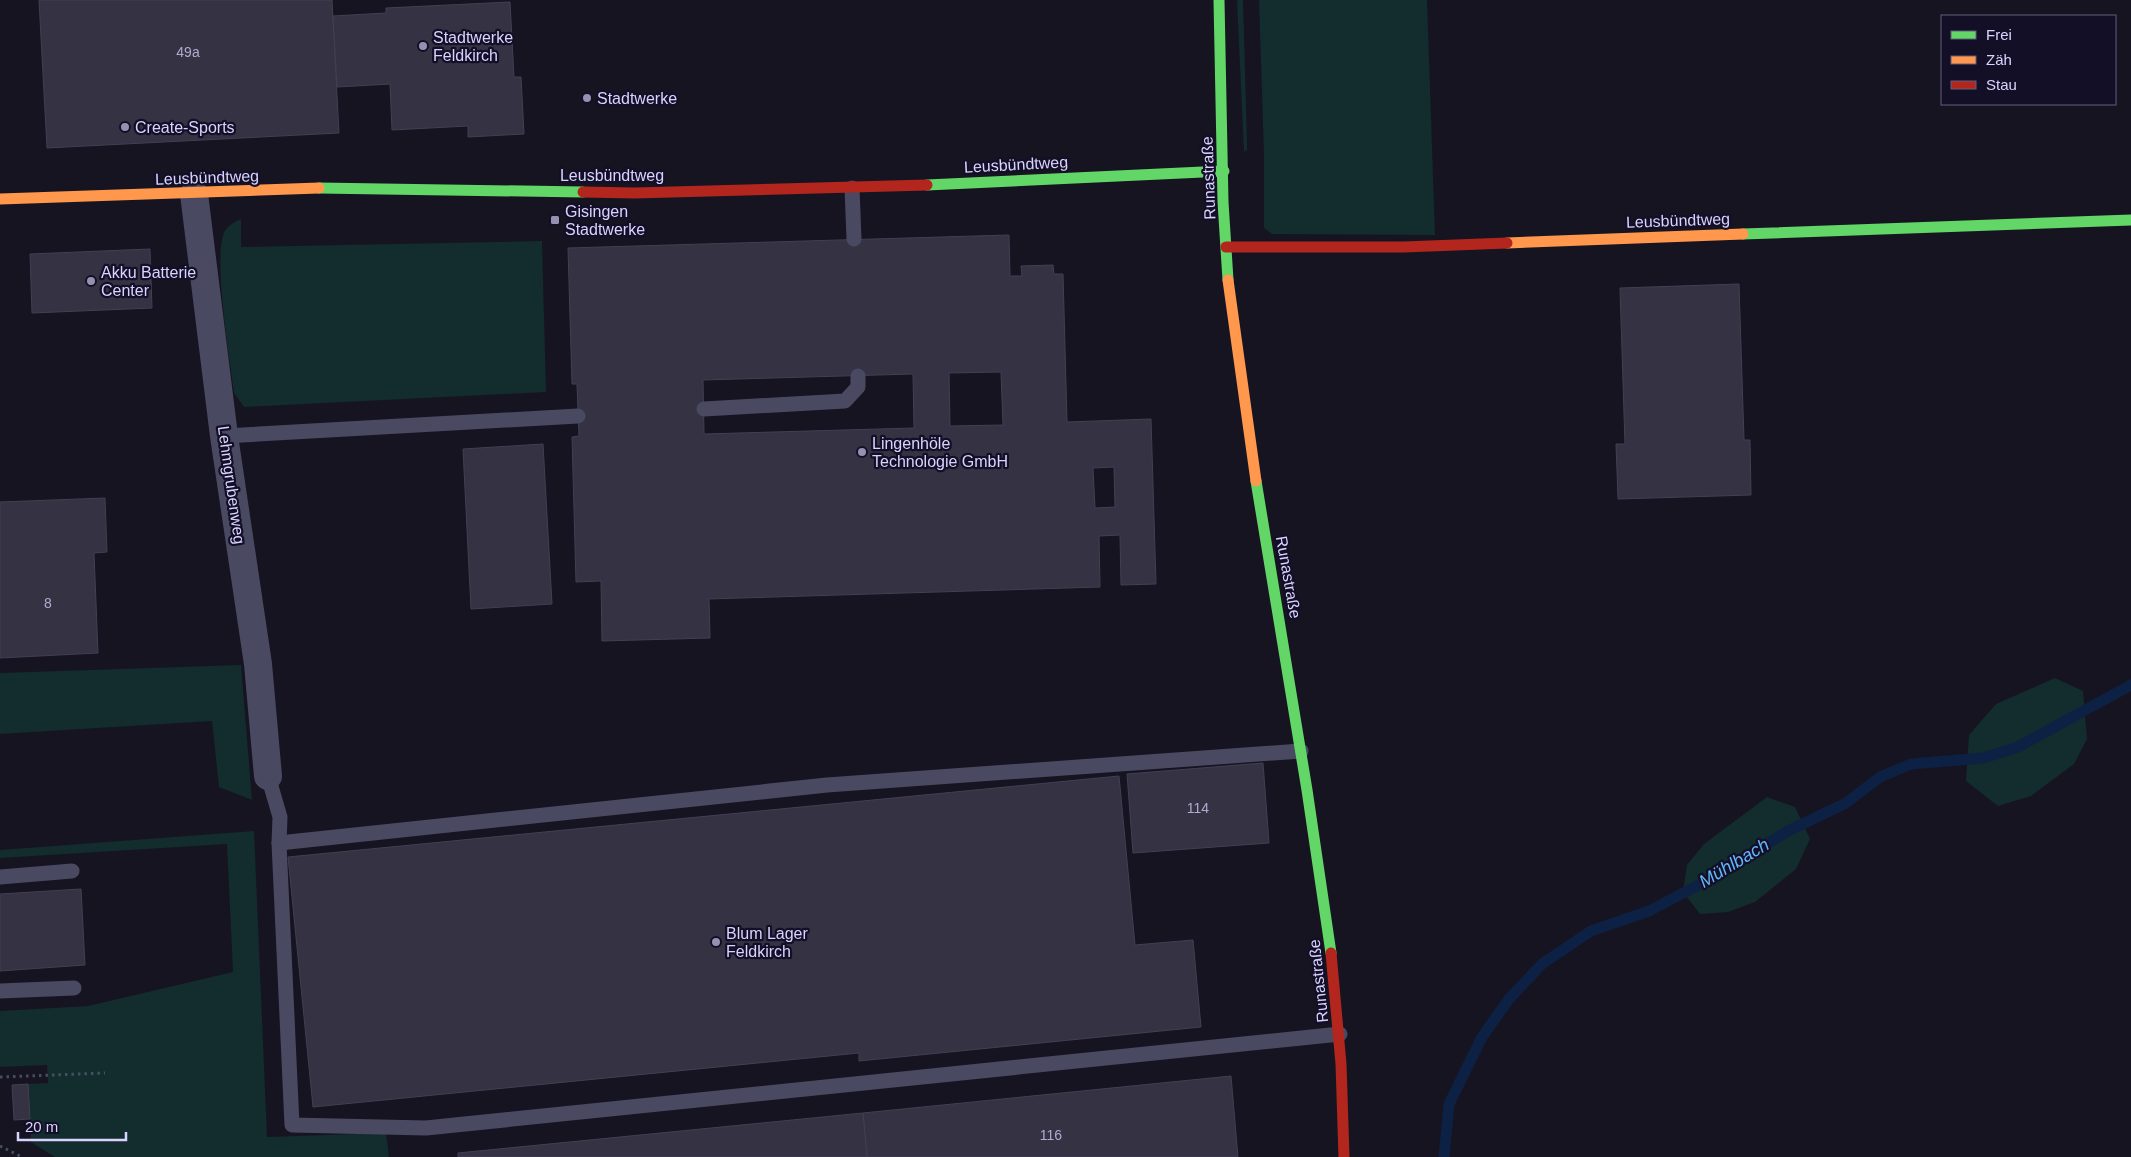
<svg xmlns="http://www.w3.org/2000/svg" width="2131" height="1157" viewBox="0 0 2131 1157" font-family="Helvetica,sans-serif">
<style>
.green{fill:#132c2d}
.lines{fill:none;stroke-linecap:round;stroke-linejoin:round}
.stream{stroke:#0d2144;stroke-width:11}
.building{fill:#343243;stroke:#433f54;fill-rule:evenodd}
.path{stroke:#44505f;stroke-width:3;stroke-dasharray:2.5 4;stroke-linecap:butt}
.lane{stroke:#4a4962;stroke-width:15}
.street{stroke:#4a4962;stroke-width:28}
.fast{stroke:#63d668;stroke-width:11}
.slow{stroke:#ff974d;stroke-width:11}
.jam{stroke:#b3261e;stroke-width:11}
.poi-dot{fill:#9591b1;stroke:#130f26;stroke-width:2}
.labels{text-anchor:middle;stroke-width:4.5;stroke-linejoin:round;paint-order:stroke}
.number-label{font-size:14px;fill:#b0acd0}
.poi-label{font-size:16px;fill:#d9d4ff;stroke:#130f26;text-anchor:start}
.street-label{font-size:16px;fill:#d9d4ff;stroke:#130f26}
.water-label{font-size:18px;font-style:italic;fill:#62b6ff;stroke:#130f26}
</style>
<rect width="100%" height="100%" fill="#161421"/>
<!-- green -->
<g class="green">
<path d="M1237,0H1243L1247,143V150L1244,152Z"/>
<path d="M1259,0H1427L1435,235L1272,234L1264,228V155Z"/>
<path d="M241,219V247L542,241L546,392L244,407L234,393C230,360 213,260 224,233C227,226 234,222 241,219Z"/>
<path d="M241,665L252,800L219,787L212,721L0,734V673Z"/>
<path d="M2055,678L2083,691L2087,739L2074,764L2031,796L1998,806L1966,781L1969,735L1996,704Z"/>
<path d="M1767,797L1795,807L1810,839L1796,869L1755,902L1728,912L1700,914L1683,892L1687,865L1704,844Z"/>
<path d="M254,831L267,1137L386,1133L389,1157H55L31,1142L28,1084L48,1083L47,1065L0,1067V1011L88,1006L233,972L227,844L0,858V850Z"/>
</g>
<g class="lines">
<!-- stream -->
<path class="stream" d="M1444,1157L1449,1104L1482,1037L1509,999L1542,964L1591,931L1649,911L1708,880L1788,831L1846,803L1880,777L1911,764L1983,758L2018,747L2131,685"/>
</g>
<!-- building -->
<g class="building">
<path d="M39,0H332L339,133L47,148Z"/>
<path d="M510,2L514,77H521L524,134L468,137V126L392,130L390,84L337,87L333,16L386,13V8Z"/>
<path d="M1009,235L1010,276H1022L1021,266L1053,265L1054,274H1063L1067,422L1151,419L1156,584L1121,585L1120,535L1099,536L1100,587L709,599L710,638L602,641L601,581L576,582L572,437L579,436L577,384H572L568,248ZM1001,372L1003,425L950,426L949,373ZM913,374L914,428L704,434L703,380ZM1114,467L1115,507L1095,508L1093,468Z"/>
<path d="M150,249L152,308L32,313L30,254Z"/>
<path d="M1739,284L1744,440H1750L1751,495L1618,499L1616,444H1625L1620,288Z"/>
<path d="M543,444L552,604L471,609L463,449Z"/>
<path d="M105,498L107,552L94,553L98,653L0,658V502Z"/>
<path d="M1263,763L1269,843L1133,853L1127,774Z"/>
<path d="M1119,776L1135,945L1193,940L1201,1027L859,1061V1053L313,1107L288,857Z"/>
<path d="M81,889L85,965L0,971V894Z"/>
<path d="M1231,1076L1238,1157H867L863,1113Z"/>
<path d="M28,1084L30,1119L14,1120L12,1085Z"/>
<path d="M863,1113L867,1157H458V1153Z"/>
</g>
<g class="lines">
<!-- path -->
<g class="path">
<path d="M0,1077L105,1073"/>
<path d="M0,1146L22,1157"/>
</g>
<!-- lane -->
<g class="lane">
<path d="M852,188L854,239"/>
<path d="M704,409L845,401L858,387V376"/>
<path d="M224,436L578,416"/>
<path d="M268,776L280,817L279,843L292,1125L426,1128L1340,1034"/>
<path d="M279,843L827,785L1301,751"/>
<path d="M0,877L72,871"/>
<path d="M0,991L74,988"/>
</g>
<!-- street -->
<path class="street" d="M194,194L224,436L258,664L268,776"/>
<!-- fast -->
<g class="fast">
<path d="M1219,0L1223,202L1228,280"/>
<path d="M927,185L1224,171"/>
<path d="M319,188L583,192"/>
<path d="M1743,234L2131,220"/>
<path d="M1256,481L1307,790L1331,953"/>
</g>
<!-- slow -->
<g class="slow">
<path d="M0,199L319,188"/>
<path d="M1507,243L1743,234"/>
<path d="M1228,280L1256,481"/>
</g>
<!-- jam -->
<g class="jam">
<path d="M583,192L635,193L927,185"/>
<path d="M1226,247H1404L1507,243"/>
<path d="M1331,953L1341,1064L1344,1157"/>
</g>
</g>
<!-- markers -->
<g class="poi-dot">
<circle cx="423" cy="46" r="5"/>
<circle cx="587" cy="98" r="5"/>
<circle cx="125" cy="127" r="5"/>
<rect x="550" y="215" width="10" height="10" rx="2.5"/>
<circle cx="91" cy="281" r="5"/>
<circle cx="862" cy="452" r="5"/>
<circle cx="716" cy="942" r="5"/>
</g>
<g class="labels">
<!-- number labels -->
<g class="number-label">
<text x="188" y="57">49a</text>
<text x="48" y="608">8</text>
<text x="1198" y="813">114</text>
<text x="1051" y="1140">116</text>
</g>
<!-- poi labels -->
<g class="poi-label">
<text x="433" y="43">Stadtwerke<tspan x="433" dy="18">Feldkirch</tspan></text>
<text x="597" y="104">Stadtwerke</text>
<text x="135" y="133">Create-Sports</text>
<text x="565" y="217">Gisingen<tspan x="565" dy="18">Stadtwerke</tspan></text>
<text x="101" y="278">Akku Batterie<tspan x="101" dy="18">Center</tspan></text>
<text x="872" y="449">Lingenhöle<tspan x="872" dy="18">Technologie GmbH</tspan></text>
<text x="726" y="939">Blum Lager<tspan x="726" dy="18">Feldkirch</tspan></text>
</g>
<!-- street labels -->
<g class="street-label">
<text transform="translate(1016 164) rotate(-3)" y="6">Leusbündtweg</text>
<text x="612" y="181">Leusbündtweg</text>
<text transform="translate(207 177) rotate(-2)" y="6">Leusbündtweg</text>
<text transform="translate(1208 178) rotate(-92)" y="6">Runastraße</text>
<text transform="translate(1678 220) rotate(-2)" y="6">Leusbündtweg</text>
<text transform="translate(232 485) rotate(82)" y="6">Lehmgrubenweg</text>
<text transform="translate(1289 577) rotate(80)" y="6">Runastraße</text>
<text transform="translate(1318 981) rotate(-96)" y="6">Runastraße</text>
</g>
<!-- water labels -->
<g class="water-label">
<text transform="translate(1734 863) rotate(-31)" y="6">Mühlbach</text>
</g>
</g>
<!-- legend -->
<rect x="1941" y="15" width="175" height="90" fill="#130f26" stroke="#625e7d"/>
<rect x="1951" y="31" width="25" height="8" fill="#63d668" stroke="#625e7d"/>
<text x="1986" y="40" font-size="15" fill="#d9d4ff">Frei</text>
<rect x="1951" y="56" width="25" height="8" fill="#ff974d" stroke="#625e7d"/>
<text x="1986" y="65" font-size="15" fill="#d9d4ff">Zäh</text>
<rect x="1951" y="81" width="25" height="8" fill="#b3261e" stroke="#625e7d"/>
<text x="1986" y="90" font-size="15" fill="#d9d4ff">Stau</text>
<!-- scale -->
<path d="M18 1132v8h108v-8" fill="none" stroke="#d9d4ff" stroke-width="2.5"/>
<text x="25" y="1132" font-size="15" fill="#d9d4ff" stroke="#130f26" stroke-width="4" paint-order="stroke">20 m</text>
</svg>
